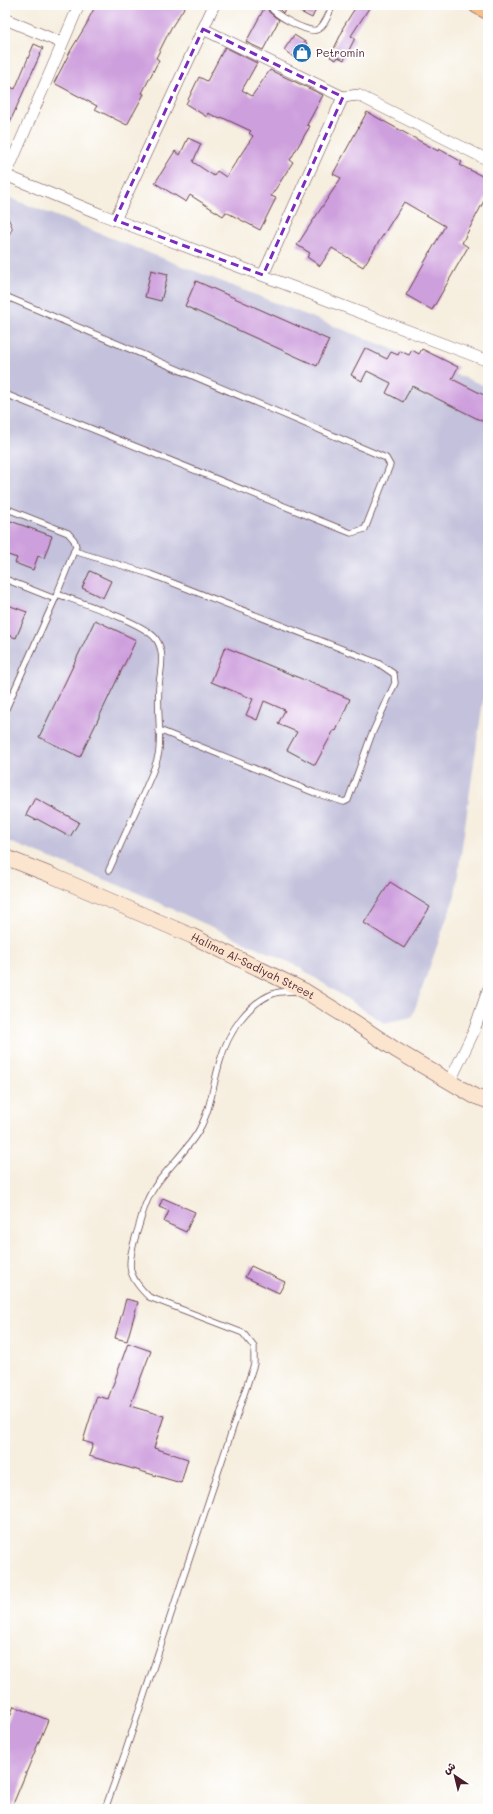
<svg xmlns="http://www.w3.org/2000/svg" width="493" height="1814" viewBox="0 0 493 1814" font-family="Mali,'Playpen Sans Arabic',sans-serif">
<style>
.industrial{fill:#c3c1db}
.building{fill:#ce9fdd}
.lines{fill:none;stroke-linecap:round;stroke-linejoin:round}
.lane-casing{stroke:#643e46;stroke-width:7}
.street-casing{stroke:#643e46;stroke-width:12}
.secondary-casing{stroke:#643e46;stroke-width:16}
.primary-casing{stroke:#643e46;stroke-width:18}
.lane{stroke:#fff;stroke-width:5.5}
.street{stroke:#fff;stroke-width:11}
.secondary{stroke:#fce5cf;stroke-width:15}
.primary{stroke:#f7be87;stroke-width:17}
.marked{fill:none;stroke:#7b2cbf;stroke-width:3;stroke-dasharray:8 5;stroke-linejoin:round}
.labels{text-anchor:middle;stroke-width:3.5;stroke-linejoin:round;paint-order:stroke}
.poi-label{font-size:11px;fill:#4a1f2b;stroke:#fff;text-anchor:start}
.street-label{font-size:11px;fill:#4a1f2b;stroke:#fff}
</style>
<rect width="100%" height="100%" fill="#fff"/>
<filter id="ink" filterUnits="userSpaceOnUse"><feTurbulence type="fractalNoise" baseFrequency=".025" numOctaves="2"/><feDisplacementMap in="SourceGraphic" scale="8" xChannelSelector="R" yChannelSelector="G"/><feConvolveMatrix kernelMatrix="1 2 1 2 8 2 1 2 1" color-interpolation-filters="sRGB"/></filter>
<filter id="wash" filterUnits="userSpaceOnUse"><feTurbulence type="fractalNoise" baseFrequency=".012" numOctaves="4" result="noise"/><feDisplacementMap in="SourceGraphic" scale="16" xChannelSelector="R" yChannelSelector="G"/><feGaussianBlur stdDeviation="0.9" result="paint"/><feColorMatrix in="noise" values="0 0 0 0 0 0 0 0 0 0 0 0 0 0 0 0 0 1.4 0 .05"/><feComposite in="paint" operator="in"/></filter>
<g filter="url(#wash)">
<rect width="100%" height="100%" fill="#f6eede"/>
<!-- industrial -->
<path class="industrial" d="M5,196L488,387V666L455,895L412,1017L384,1023L297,966L133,891L5,840Z"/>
<g id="blocks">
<!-- building -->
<g class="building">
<path d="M96,5H186L171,28L156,58L159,60L142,93L144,94L127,125L95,109L97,106L54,83L71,50L89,20H88Z"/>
<path d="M266,5L269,12L279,20L263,50L246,42Z"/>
<path d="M275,5H318L312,18L287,5L283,13Z"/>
<path d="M357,5H371L351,36L355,38L344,60L338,57L336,60L330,57L343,30L342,29Z"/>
<path d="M294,35L307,43L296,59L284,50Z"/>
<path d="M34,44L43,48L5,133V85L15,89Z"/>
<path d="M225,47L257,63L242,90L252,96L270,70L323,95L307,125L310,126L290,160L293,162L271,196L276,198L260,230L226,212L223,216L190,195L186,202L155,183L175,151L180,155L188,138L201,144L193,162L214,176L217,171L226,177L253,136L249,133L251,131L221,117L220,119L208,113L207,117L186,104L199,77L207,81Z"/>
<path d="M367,112L438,151L439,149L462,162L460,165L488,179V193L462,243L468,247L432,310L406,295L445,226L404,202L363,267L332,248L320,266L307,257L310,253L297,245L341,178L333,174Z"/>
<path d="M151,270L168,274L161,301L145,297Z"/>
<path d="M196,281L329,340L317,366L185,306Z"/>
<path d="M365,348L387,359L391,352L398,355L400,351L409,355L412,350L419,354L422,349L458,367L452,379L488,397V424L412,386L403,402L386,393L391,383L367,371L362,381L351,375Z"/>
<path d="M5,519L52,536L44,558L38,556L33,570L15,563L17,558L5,554Z"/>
<path d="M90,571L111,581L103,598L82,588Z"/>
<path d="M5,604L27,612L16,638L5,634Z"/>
<path d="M95,620L136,640L80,757L39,737Z"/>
<path d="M225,647L350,699L336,731L334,730L315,765L287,750L297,732L278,724L285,710L264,701L257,720L246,715L253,699L211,682Z"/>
<path d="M35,798L79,822L70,837L37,819L36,820L26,815Z"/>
<path d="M390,882L430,907L404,948L364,923Z"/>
<path d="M163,1198L195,1212L186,1232L164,1222L169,1211L159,1207Z"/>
<path d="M251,1266L285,1282L279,1293L245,1277Z"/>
<path d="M126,1299L138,1302L127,1341L115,1338Z"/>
<path d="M128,1343L151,1351L130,1406L164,1416L154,1448L188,1459L181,1483L89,1456L93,1444L83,1441L97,1396L108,1399Z"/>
<path d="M14,1706L48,1720L11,1809H5V1728Z"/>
</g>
</g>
</g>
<g filter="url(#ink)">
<use href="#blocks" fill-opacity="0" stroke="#643e46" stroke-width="1"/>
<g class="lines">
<defs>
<g id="lane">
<path d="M270,5C271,14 308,33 316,30C325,28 329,12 333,5"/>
<path d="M5,219L9,228L5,236"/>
<path d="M5,296L386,458L390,465L365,529L351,533L5,394"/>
<path d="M5,508L68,533L74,540L76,546L55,599L5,579"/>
<path d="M74,551L150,574L378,663L394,674L395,683L371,736L348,800L344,802L315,793L159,730"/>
<path d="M57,594C79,602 143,622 156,639C166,653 160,671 159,686C157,707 161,729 159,750C158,763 150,777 145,790C133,817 121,843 109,870"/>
<path d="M5,711L55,599"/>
<path d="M105,1809L124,1756L254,1364V1347L243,1333L149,1297C126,1275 127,1265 136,1235C140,1224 142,1212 147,1201C158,1175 185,1155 199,1130C211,1109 213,1084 220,1061C228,1033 247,1003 275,993C282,991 290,992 297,991"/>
</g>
<g id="street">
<path d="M5,19L62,43"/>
<path d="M203,29L343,97L358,95L488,160"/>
<path d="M5,175L100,214L488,361"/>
<path d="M6,175L79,5"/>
<path d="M115,220L214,5"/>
<path d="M263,275L343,97"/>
<path d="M450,1081L474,1031L488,990"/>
</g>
<g id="secondary">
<path id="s1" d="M5,857L53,876L192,936L305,991L353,1021L396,1050L474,1096L488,1101"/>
</g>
<path id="primary" d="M477,5L488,11"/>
</defs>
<!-- lane casing -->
<use href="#lane" class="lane-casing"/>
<!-- street casing -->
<use href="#street" class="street-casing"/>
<!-- secondary casing -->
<use href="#secondary" class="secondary-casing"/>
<!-- primary casing -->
<use href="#primary" class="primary-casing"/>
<!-- lane -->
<use href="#lane" class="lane"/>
<!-- street -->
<use href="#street" class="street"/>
<!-- secondary -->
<use href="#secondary" class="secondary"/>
<!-- primary -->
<use href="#primary" class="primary"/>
</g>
</g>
<!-- marked area -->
<path class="marked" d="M203,29L343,97L263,275L115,220Z"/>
<!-- icons -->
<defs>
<symbol id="shop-disc" viewBox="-11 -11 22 22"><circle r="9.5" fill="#1f6fb2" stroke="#fff"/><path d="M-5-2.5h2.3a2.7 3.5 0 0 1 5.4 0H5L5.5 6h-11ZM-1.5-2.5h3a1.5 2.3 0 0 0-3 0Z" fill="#fff"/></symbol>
</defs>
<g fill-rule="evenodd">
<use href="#shop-disc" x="291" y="42" width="22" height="22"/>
</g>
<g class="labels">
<!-- poi labels -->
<g class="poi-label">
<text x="316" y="57">Petromin</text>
</g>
<!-- street labels -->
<g class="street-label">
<text dy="4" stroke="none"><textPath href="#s1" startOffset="271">Halima Al-Sadiyah Street</textPath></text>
</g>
</g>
<!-- margin -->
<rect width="493" height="1814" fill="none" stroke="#fff" stroke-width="20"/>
<!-- north arrow -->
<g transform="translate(455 1776) rotate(325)" stroke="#ffffff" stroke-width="3" paint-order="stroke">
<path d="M0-3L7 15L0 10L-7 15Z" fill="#4a1f2b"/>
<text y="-6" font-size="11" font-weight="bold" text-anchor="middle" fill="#4a1f2b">ش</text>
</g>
</svg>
